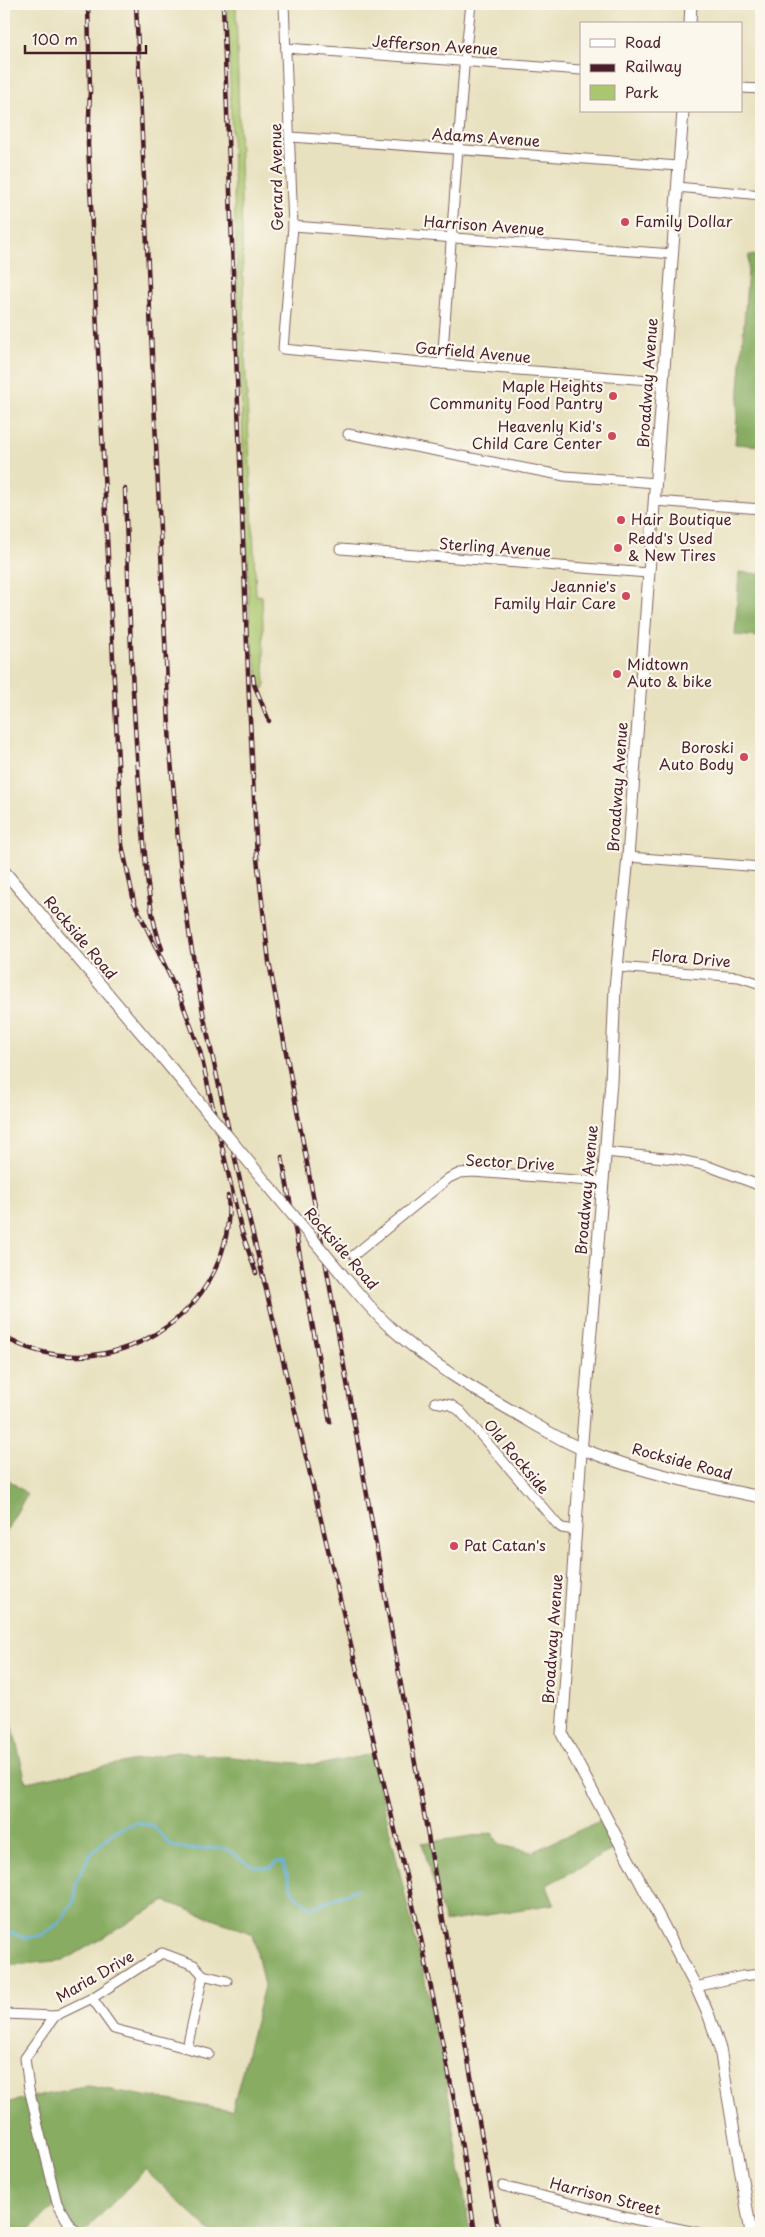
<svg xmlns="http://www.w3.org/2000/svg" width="765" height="2237" viewBox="0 0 765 2237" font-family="'Playpen Sans',sans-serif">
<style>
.green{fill:#aac76f;stroke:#7a734d}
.forest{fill:#87ac62;stroke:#686646}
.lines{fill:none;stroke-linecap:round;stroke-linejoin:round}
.stream{stroke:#68b3e1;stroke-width:2.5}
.minor-casing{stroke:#81635f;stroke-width:11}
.major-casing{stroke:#81635f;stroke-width:13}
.minor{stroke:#fff;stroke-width:9}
.major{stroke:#fff;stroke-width:11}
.rail-casing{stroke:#4a1f2b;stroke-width:4.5}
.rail{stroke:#fbf7ec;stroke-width:2.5;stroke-dasharray:8;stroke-linecap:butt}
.major-bridge-casing{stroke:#81635f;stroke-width:13;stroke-linecap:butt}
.major-bridge{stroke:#fff;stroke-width:11}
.poi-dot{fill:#d1495b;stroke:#fbf7ec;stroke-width:2}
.labels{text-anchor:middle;stroke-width:4.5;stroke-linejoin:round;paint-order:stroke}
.street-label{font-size:15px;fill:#4a1f2b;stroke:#fbf7ec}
.poi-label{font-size:15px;fill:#4a1f2b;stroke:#fbf7ec;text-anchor:start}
</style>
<rect width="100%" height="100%" fill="#fbf7ec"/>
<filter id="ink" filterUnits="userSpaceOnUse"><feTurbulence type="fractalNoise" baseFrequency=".02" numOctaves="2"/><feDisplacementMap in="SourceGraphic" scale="10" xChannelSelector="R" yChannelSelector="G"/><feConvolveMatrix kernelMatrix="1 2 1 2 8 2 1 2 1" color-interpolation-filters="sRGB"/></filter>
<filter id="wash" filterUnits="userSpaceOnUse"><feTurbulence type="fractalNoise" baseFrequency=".0096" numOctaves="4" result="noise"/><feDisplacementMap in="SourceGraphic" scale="20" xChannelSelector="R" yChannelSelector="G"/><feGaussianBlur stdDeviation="1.12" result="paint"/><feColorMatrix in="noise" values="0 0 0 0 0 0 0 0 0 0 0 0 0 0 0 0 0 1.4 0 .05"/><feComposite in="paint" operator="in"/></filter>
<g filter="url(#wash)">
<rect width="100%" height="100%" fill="#e8e1bf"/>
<!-- green -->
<path class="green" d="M227,4H236L245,354L256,595L262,596L265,688L261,689L250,637Z"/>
<!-- forest -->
<g class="forest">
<path d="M749,255L761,256V446L735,444Z"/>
<path d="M739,572L761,574V637L735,635Z"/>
<path d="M4,1476L27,1494L4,1535Z"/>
<path d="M4,1691L26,1782L176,1752L319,1765L372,1754L432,2010L448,2092L470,2233H212L145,2170L83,2233H78L57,2203L27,2233H4V2103L88,2086L232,2111L264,1986L253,1934L165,1901L65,1960L4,1966Z"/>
<path d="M606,1818L621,1845L547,1885L554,1904L445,1922L422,1843L492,1833L500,1845L532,1852Z"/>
</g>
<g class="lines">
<!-- stream -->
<path class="stream" d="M4,1931L26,1938L43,1935L60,1922L75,1899L76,1882L89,1856L113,1832L136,1822L153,1826L171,1846L190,1849L216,1848L229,1850L240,1859L255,1867L270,1868L277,1862H283C293,1888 285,1891 312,1908L357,1889"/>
</g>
</g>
<g filter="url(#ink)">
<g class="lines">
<defs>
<g id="minor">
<path d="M284,4L293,226L283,349L442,364L662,381"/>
<path d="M286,48L581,70"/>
<path d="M741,88L761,89"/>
<path d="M291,137L678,166"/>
<path d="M677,187L761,195"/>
<path d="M293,226L673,254"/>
<path d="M442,364L464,67L471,4"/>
<path d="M348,434L565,476L656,483"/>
<path d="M655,501L761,509"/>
<path d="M340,549L648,573"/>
<path d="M628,857L761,867"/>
<path d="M618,967L739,977L761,984"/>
<path d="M605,1152L675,1159L708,1166L761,1186"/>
<path d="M354,1255L449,1178L460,1173L473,1172L602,1182"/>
<path d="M435,1402L451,1405L460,1411L558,1525L562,1528L575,1530"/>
<path d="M696,1987L742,1976L761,1974"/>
<path d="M92,1998L114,2029L209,2054"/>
<path d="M4,2014L55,2016"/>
<path d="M187,2048L203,1975"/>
<path d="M503,2186L633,2219L700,2233"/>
<path d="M78,2233L69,2224L57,2203L29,2089L25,2058L55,2016L92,1998L162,1953L194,1965L203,1975L227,1981"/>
</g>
<g id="major">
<path d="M690,24L691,4"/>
<path d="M683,111L628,857L615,988L611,1082L580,1466L562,1734L696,1987L709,2016L720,2049L751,2233"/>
<path d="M4,871L171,1068"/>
<path d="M345,1278C360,1295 374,1313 391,1328C429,1363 475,1390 519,1415C539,1427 561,1440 582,1449C640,1472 701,1485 761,1497"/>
</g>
</defs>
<!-- minor casing -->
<use href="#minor" class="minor-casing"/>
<!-- major casing -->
<use href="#major" class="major-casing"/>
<!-- minor -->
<use href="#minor" class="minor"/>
<!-- major -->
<use href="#major" class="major"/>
<defs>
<g id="rail">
<path d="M88,4L90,90L88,144L122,845L134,902L181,999"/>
<path d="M136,4L170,749L181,873L190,939L204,1018L238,1172L421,1939L457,2114L475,2233"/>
<path d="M223,4L249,699L257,858L269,962L322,1243L499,2233"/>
<path d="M125,489C129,599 132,709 142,819C146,860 147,910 162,949"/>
<path d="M253,676L254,684L269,721"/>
<path d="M179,994L200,1051L241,1229L256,1273"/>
<path d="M282,1157L330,1422"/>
<path d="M4,1337C106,1394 238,1315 228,1196"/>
</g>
</defs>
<!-- rail casing -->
<use href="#rail" class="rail-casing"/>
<!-- rail -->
<use href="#rail" class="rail"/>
<defs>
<path id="major-bridge" d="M171,1068L345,1278"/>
</defs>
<!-- major-bridge casing -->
<use href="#major-bridge" class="major-bridge-casing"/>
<!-- major-bridge -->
<use href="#major-bridge" class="major-bridge"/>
</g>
</g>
<!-- markers -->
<g class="poi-dot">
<circle cx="625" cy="222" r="5"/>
<circle cx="613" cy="396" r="5"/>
<circle cx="612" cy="436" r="5"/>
<circle cx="621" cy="520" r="5"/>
<circle cx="618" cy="548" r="5"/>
<circle cx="626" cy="596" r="5"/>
<circle cx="617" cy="674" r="5"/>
<circle cx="744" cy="757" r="5"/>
<circle cx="454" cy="1546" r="5"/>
</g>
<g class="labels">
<!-- street labels -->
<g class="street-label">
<text transform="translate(435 46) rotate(4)" y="5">Jefferson Avenue</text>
<text transform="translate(486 138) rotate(4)" y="5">Adams Avenue</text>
<text transform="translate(277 177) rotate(-91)" y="5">Gerard Avenue</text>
<text transform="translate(484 226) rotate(4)" y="5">Harrison Avenue</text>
<text transform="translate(473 353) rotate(5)" y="5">Garfield Avenue</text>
<text transform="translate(648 383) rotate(-86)" y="5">Broadway Avenue</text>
<text transform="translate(495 548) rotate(4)" y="5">Sterling Avenue</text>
<text transform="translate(618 787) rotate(-86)" y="5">Broadway Avenue</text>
<text transform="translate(80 938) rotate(50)" y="5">Rockside Road</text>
<text transform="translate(691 959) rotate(5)" y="5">Flora Drive</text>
<text transform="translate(510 1163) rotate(3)" y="5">Sector Drive</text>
<text transform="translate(587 1190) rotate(-85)" y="5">Broadway Avenue</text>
<text transform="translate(341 1249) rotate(49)" y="5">Rockside Road</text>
<text transform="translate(516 1457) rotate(50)" y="5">Old Rockside</text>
<text transform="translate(682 1462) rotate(15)" y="5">Rockside Road</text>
<text transform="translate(553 1639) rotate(-86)" y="5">Broadway Avenue</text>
<text transform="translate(95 1977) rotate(-30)" y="5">Maria Drive</text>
<text transform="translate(605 2197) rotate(14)" y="5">Harrison Street</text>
</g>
<!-- poi labels -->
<g class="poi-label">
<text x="635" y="227">Family Dollar</text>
<text x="603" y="392" text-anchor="end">Maple Heights<tspan x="603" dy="17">Community Food Pantry</tspan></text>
<text x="602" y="432" text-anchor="end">Heavenly Kid's<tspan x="602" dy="17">Child Care Center</tspan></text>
<text x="631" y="525">Hair Boutique</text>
<text x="628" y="544">Redd's Used<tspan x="628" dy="17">&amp; New Tires</tspan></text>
<text x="616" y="592" text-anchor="end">Jeannie's<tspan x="616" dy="17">Family Hair Care</tspan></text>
<text x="627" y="670">Midtown<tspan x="627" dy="17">Auto &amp; bike</tspan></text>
<text x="734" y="753" text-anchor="end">Boroski<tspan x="734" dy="17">Auto Body</tspan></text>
<text x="464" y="1551">Pat Catan's</text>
</g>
</g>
<!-- margin -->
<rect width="765" height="2237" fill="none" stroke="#fbf7ec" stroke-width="20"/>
<!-- legend -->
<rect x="580" y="22" width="162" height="90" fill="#fbf7ec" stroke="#b4a19f"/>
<rect x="590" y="39" width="25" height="8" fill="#ffffff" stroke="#b4a19f"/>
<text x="625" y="48" font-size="15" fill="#4a1f2b">Road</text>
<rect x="590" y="64" width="25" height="8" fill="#4a1f2b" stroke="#b4a19f"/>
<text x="625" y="72" font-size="15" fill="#4a1f2b">Railway</text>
<rect x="590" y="85" width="25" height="15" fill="#aac76f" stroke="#b4a19f"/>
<text x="625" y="98" font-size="15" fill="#4a1f2b">Park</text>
<!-- scale -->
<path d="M25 45v8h121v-8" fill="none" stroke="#4a1f2b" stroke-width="2.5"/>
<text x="32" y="45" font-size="15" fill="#4a1f2b" stroke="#fbf7ec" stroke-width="4" paint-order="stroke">100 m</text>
</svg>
